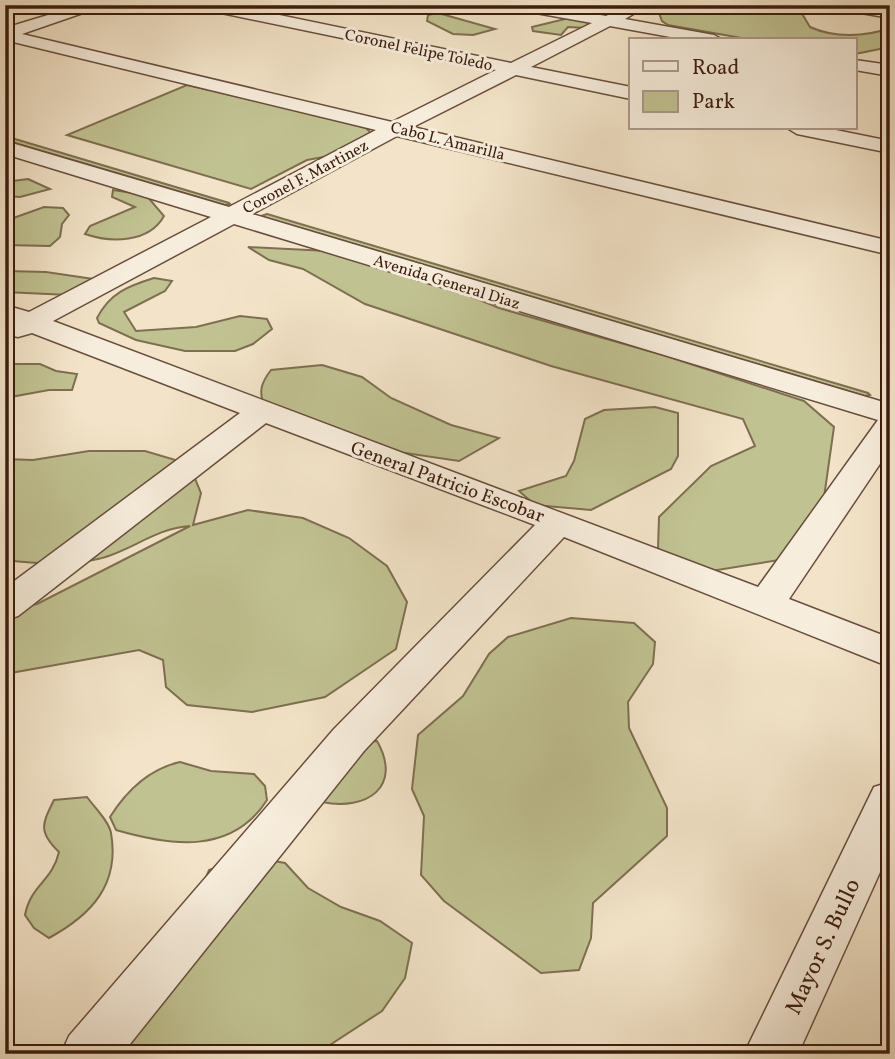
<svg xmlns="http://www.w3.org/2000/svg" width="895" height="1059" viewBox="0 0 895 1059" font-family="Vollkorn,serif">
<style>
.green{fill:#c1c292;stroke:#7e6f50;stroke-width:2}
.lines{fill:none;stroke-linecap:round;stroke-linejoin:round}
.minor-casing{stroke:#694e3d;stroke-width:3}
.minor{fill:#f7eddc;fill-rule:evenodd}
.labels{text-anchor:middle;stroke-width:6;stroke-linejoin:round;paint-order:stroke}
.far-street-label{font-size:16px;fill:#3b1c0e;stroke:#f7eddc}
.street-label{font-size:19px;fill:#3b1c0e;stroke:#f7eddc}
.near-street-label{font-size:23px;fill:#3b1c0e;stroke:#f7eddc}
</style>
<rect width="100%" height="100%" fill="#f3e4c9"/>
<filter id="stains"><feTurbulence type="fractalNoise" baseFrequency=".00286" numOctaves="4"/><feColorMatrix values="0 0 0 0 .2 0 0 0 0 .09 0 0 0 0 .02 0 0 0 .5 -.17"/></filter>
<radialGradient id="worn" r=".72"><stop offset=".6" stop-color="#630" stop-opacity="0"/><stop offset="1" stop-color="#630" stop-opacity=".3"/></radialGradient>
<!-- green -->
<g class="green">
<path d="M789,5L801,12L810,27C834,38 865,37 890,28V47L855,54V40H753L668,25L662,21L659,13L667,6Z"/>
<path d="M438,13L495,29L473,35L453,34L427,21L428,15Z"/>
<path d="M569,18L593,23L586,28L568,27L561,35L533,31L532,27Z"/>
<path d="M187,85L339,120L366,128L372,134L329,156L307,160L251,189L67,135Z"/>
<path d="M5,136L229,203L230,204L225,205L5,140Z"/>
<path d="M28,179L50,189L20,197L5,196V182Z"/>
<path d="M113,190L146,195L164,216C149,243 111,243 85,234L90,226L135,207L112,197Z"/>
<path d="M44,207L63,208L69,215L62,224L60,237L50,246L5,245V221Z"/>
<path d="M267,214L868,393L870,395L865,396L261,216Z"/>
<path d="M248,247L328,251L403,268L499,308L666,356L804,401L834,427L816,554L705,572L658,549L659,517L711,466L755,446L743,419L551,366L365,304L303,269L269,260Z"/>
<path d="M6,271L46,272L107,281L69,295L5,292Z"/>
<path d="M154,278L172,281L165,291L124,312L136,331L196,327L240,316L267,319L272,329L253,344L235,351H185L136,340L99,323L97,318C110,293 128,286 154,278Z"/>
<path d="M5,364H40L56,371L77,374L72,390H49L5,398Z"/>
<path d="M322,365L362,377L391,398L451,425L499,438L459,461L385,450L265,407C258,392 261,383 271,370Z"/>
<path d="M655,407L678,413V456L671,469L591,510L535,505L519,491L566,476L574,461L585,419L604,410Z"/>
<path d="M89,451H145L189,464L201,493L193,525L248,510L303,518L349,538L387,566L407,602L396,649L325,697L252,712L187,705L166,687L163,660L139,650L5,674V611L37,604L190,526C155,528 130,552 98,559C68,566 36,564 5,560V459L33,460Z"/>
<path d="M571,618L634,623L655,642L653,664L628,702L629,728L667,808V836L593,903L591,938L579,970L541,973L444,901L421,875L424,816L412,789L418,735L463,696L489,654L508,637Z"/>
<path d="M377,741C403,787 367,811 322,802C312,800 301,793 292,788L295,775C327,749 335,744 377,741Z"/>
<path d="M180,762L211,771L254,774L265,786L267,800C232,855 171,846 116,830L110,817C127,790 149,769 180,762Z"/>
<path d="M87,797C94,807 109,821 111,833C120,885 91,915 49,938L34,928L25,915C31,884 52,882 59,852C38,832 42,824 54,800Z"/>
<path d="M246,856L285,863L308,888L341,907L380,921L412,943L405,978L382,1011L316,1054H93L161,987L209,870Z"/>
</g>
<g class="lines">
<defs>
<g id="minor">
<path d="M81,5H106L22,34L392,122L496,70L207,10L199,5H231L511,63L592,23L519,10L511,5H547L606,16L627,5H648L625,19L714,35L723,40H687L610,26L531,67L631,87V99L516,75L413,127L890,241V255L397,136L252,214L890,404V449L789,599L890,638V667L564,537L364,751L122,1054H61L69,1036L334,729L535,525L266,423L18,616L5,620V588L240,413L32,333L18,337L8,335L5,331L8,324L5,323V305L29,312L211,217L5,154V141L229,207L376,130L5,40V28ZM234,224L878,420L758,587L53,321Z"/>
<path d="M836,5L890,8V18L844,10Z"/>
<path d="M855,60L890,65V76L855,70Z"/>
<path d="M787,128H826L890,141V153L797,134Z"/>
<path d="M890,782V850L798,1054H744L874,787Z"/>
</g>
</defs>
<!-- minor casing -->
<use href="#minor" class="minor-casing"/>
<!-- minor -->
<use href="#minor" class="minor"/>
</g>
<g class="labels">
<!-- far-street labels -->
<g class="far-street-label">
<text transform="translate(419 49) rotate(12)" y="6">Coronel Felipe Toledo</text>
<text transform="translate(448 140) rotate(14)" y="6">Cabo L. Amarilla</text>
<text transform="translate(305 176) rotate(-28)" y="6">Coronel F. Martinez</text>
<text transform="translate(447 281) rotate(17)" y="6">Avenida General Diaz</text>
</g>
<!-- street labels -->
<g class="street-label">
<text transform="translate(448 481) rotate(20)" y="7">General Patricio Escobar</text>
</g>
<!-- near-street labels -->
<g class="near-street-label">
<text transform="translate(822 946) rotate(-65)" y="8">Mayor S. Bullo</text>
</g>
</g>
<!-- margin -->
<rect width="895" height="1059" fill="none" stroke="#f3e4c9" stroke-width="28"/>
<rect x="7" y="7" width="881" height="1045" fill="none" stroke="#3b1c0e" stroke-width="3.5"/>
<rect x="14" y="14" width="867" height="1031" fill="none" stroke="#3b1c0e" stroke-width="2"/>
<!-- legend -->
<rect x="629" y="38" width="228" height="91" fill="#f7eddc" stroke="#ac998a" stroke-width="2"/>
<rect x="643" y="61" width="35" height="10" fill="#f7eddc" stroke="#ac998a" stroke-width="2"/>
<text x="692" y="74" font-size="21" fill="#3b1c0e">Road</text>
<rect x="643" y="91" width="35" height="21" fill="#c1c292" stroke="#ac998a" stroke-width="2"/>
<text x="692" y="108" font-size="21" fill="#3b1c0e">Park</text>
<rect width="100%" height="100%" filter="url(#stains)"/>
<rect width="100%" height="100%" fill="url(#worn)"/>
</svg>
